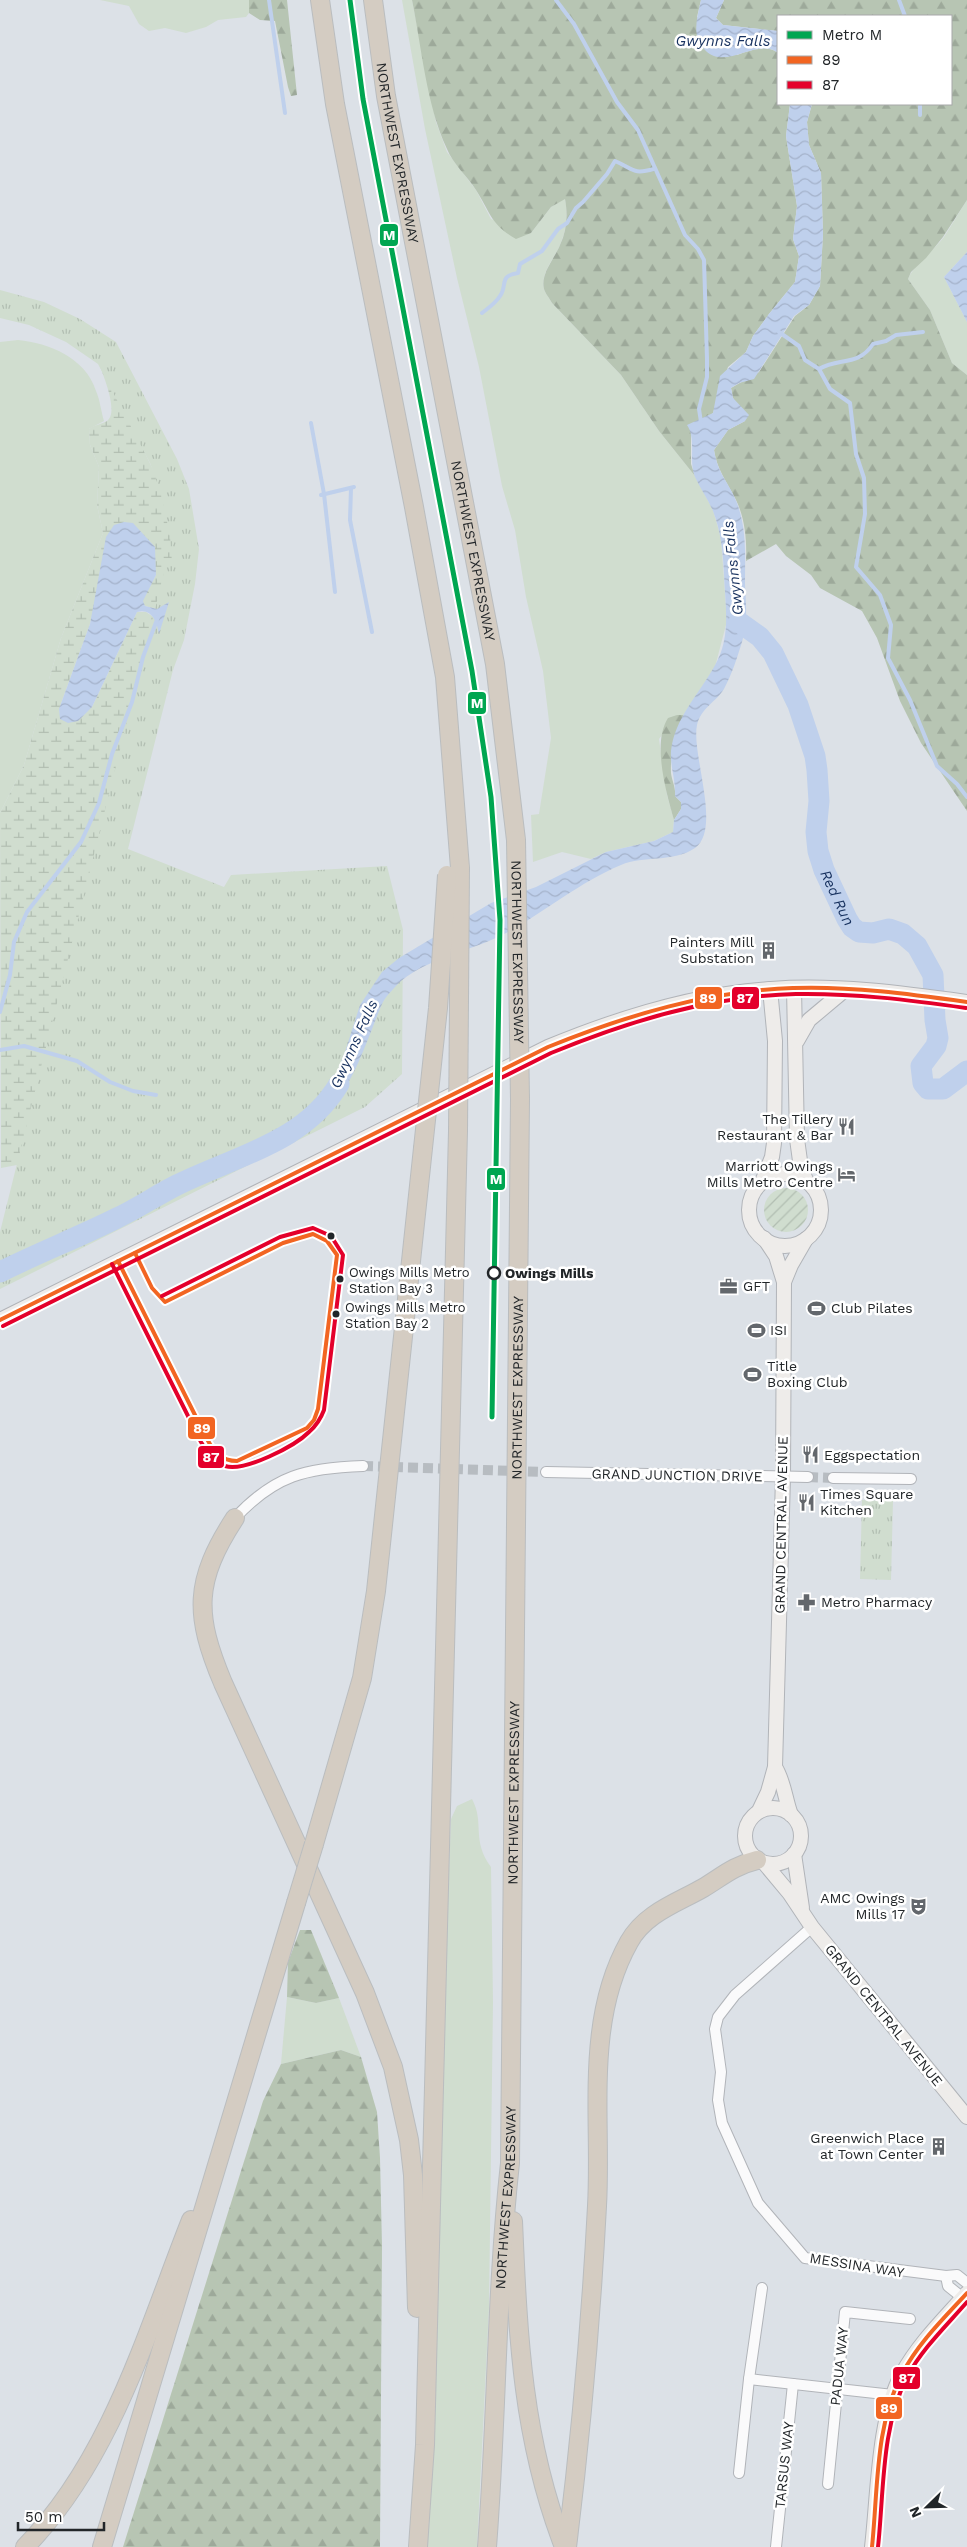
<svg xmlns="http://www.w3.org/2000/svg" width="967" height="2547" viewBox="0 0 967 2547" font-family="'Work Sans',sans-serif">
<style>
.grass{fill:#d0ddcf}
.forest{fill:url(#forest-firs)}
.wetland{fill:url(#wetland-marsh)}
.park{fill:url(#park-tufts)}
.garden{fill:url(#garden-furrows)}
.water{fill:url(#water-waves)}
.lines{fill:none;stroke-linecap:round;stroke-linejoin:round}
.stream{stroke:#bfd0ec;stroke-width:4}
.river{stroke:#bfd0ec;stroke-width:21}
.street-tunnel{stroke:#b7bcc1;stroke-width:10;stroke-dasharray:10 5;stroke-linecap:butt}
.street-casing{stroke:#b1b4b9;stroke-width:12}
.secondary-casing{stroke:#b1b4b9;stroke-width:16}
.highway-casing{stroke:#babdbf;stroke-width:20}
.street{stroke:#fafafb;stroke-width:10}
.secondary{stroke:#eeecea;stroke-width:14}
.highway{stroke:#d4ccc2;stroke-width:18}
.highway-bridge-casing{stroke:#babdbf;stroke-width:20;stroke-linecap:butt}
.highway-bridge{stroke:#d4ccc2;stroke-width:18}
.bus-1-casing{stroke:#fff;stroke-width:8}
.bus-2-casing{stroke:#fff;stroke-width:8}
.bus-1{stroke:#f26522;stroke-width:4}
.bus-2{stroke:#e4002b;stroke-width:4}
.metro-1-casing{stroke:#fff;stroke-width:9}
.metro-1{stroke:#00a651;stroke-width:5}
.bus-dot{fill:#222629;stroke:#fff;stroke-width:2}
.stop-dot{fill:#fff;stroke:#222629;stroke-width:2.5}
.labels{text-anchor:middle;stroke-width:5;stroke-linejoin:round;paint-order:stroke}
.bus-label{font-size:13px;fill:#222629;stroke:#fff;text-anchor:start}
.street-label{font-size:14px;fill:#222629;stroke:#fff}
.poi-label{font-size:14px;fill:#222629;stroke:#fff;text-anchor:start}
.stop-label{font-size:14px;font-weight:bold;fill:#222629;stroke:#fff;text-anchor:start}
.water-label{font-size:15px;font-style:italic;fill:#16305e;stroke:#fff}
.line-badge{stroke:#fff;stroke-width:2}
.badge-label{font-size:14px;text-anchor:middle;font-weight:bold;fill:#fff}
</style>
<defs>
<pattern id="forest-firs" width="22" height="20" patternUnits="userSpaceOnUse" patternTransform="scale(1.25)"><rect width="22" height="20" fill="#b7c5b3"/><path d="M5 1l3.5 6h-7zM16 11l3.5 6h-7z" fill="#9da99a"/></pattern>
<pattern id="wetland-marsh" width="20" height="14" patternUnits="userSpaceOnUse" patternTransform="scale(1.25)"><rect width="20" height="14" fill="#d0ddcf"/><path d="M1 5h8M5 5V1M11 12h8M15 12V8" fill="none" stroke="#b2beb2"/></pattern>
<pattern id="park-tufts" width="24" height="20" patternUnits="userSpaceOnUse" patternTransform="scale(1.25)"><rect width="24" height="20" fill="#d0ddcf"/><path d="M3 7l-1-3M5 7V3M7 7l1-3M15 17l-1-3M17 17v-4M19 17l1-3" fill="none" stroke="#b2beb2"/></pattern>
<pattern id="garden-furrows" width="10" height="10" patternUnits="userSpaceOnUse" patternTransform="scale(1.25)"><rect width="10" height="10" fill="#d0ddcf"/><path d="M-1 1l2-2M0 10L10 0M9 11l2-2" fill="none" stroke="#b2beb2"/></pattern>
<pattern id="water-waves" width="16" height="10" patternUnits="userSpaceOnUse" patternTransform="scale(1.25)"><rect width="16" height="10" fill="#bfd0ec"/><path d="M0 5q4-4 8 0t8 0" fill="none" stroke="#a4b2ca"/></pattern>
</defs>
<rect width="100%" height="100%" fill="#dce1e7"/>
<!-- grass -->
<g class="grass">
<path d="M100,0H249V13L246,17L218,20L206,27L186,33L165,28L149,31L139,24L129,6Z"/>
<path d="M402,0H412L436,122L447,152L476,190L491,219L531,233L551,207L565,198C568,215 567,229 560,245C555,258 540,273 544,289C545,293 550,299 552,303L621,375L659,431L695,476L713,510L721,538L727,621L715,667L684,715H677L659,739L667,795L674,820L673,832L654,841L606,852L591,859L562,852L533,862L531,815L539,814L551,738L543,671L526,597L515,530L502,486L479,367L457,278L425,129Z"/>
<path d="M967,200V252L944,277L967,322V375L952,363L930,310L908,279C913,266 934,250 944,237C952,225 959,212 967,200Z"/>
<path d="M18,340C49,343 86,358 96,391C100,400 101,411 104,421L89,429L90,445L99,467L97,505L103,533L61,638L24,765L0,813V342Z"/>
<path d="M472,1799C485,1823 471,1840 491,1867L493,2002L489,2308L477,2547H423L451,1819L457,1806Z"/>
<path d="M287,1997L316,2003L339,1998L361,2057L341,2050L281,2064Z"/>
</g>
<!-- forest -->
<g class="forest">
<path d="M249,0H287L297,95L291,96L288,87L275,21L260,20L249,13Z"/>
<path d="M412,0H701L697,17L737,55C749,51 767,44 778,53V104H790L786,136L797,206L793,239L799,256L795,282L769,314L753,336L746,352L728,367L713,413L691,432V464L695,476L659,431L621,375L552,303C550,299 545,293 544,289C540,274 555,258 560,245C567,230 568,215 565,199L551,207L531,233L516,239C491,225 490,212 476,190C467,176 453,164 447,149C426,104 422,49 412,0Z"/>
<path d="M724,0H967V200L943,237L926,258L911,272L908,279L930,310L952,363L967,375V811L921,743L900,701L877,638L862,611L820,588L811,575L786,556L776,544L746,561C747,541 745,518 736,500C727,482 717,470 714,450L728,430L745,421L733,398L731,388L759,372L795,316L809,305L820,286L823,234L821,173L809,145L807,122L812,104H951V16H778V31L723,25L716,18Z"/>
<path d="M677,715H684C676,733 670,753 671,773C672,781 676,788 675,796L681,802V809L674,820C666,792 652,743 668,718Z"/>
<path d="M300,1930H311L339,1998L316,2003L287,1997L288,1962Z"/>
<path d="M341,2050L361,2057L377,2112L380,2158L382,2246L380,2547H123L263,2101L281,2064Z"/>
</g>
<!-- wetland -->
<path class="wetland" d="M96,357L113,385L171,508L173,586L157,609L145,606L142,601L156,575L97,595L90,624L59,709L61,719L92,707L137,612H146L155,618L31,1157L17,1165L1,1168L0,813L24,765L61,638L103,533L97,505L99,467L90,445L89,429C94,425 102,424 107,421C120,412 101,369 96,357Z"/>
<!-- park -->
<g class="park">
<path d="M0,290L44,302L80,319L116,342L177,459L189,489L199,549L195,584L184,640L173,670L128,849L224,887L231,875L387,866L403,930L402,1074L365,1107L0,1289V1232L167,561L169,568L172,563L170,536L161,493L150,463L98,364L66,342L29,325L0,318Z"/>
<path d="M862,1500L893,1501L891,1580L860,1579Z"/>
</g>
<!-- garden -->
<circle class="garden" cx="786" cy="1210" r="22"/>
<!-- water -->
<g class="water">
<path d="M701,0H724L716,18L723,25L778,31V53C757,36 726,72 705,50C691,35 697,19 701,0Z"/>
<path d="M790,104H812L807,122L809,145L821,173L823,234L820,286L809,305L794,316L754,379L739,383L731,388L733,398L749,415L745,421L728,430L714,450C718,475 729,482 737,503C747,530 745,556 745,584C746,605 748,622 742,642C737,658 732,674 724,689C716,702 701,708 697,725C691,754 722,829 695,848C673,863 644,855 621,865C580,882 546,911 508,932C473,951 432,956 401,981C395,987 387,995 383,1002C373,1022 347,1109 322,1108V1097L333,1082L345,1052L360,1005L382,972L399,958L491,903L536,887L606,852L654,841L673,832L674,820L681,809V802L675,796C676,781 670,767 671,751C674,719 699,694 714,667C732,637 725,606 724,574C723,552 721,532 713,511C708,499 700,488 695,477C688,460 697,440 687,425L713,413L720,376L746,352L753,336L769,314L795,282L799,256L793,239L797,206L786,136Z"/>
<path d="M967,252V322L944,277Z"/>
<path d="M124,522L133,523L155,547L156,575L143,601L145,606L157,609L169,602L159,634C157,622 152,608 137,612L92,707L78,721L68,723L60,719L59,709L90,624L106,537L114,525Z"/>
</g>
<g class="lines">
<!-- stream -->
<g class="stream">
<path d="M269,0L285,113"/>
<path d="M556,0L574,24L617,102L638,130L685,235L698,249L704,260L707,359V377L699,409L701,422"/>
<path d="M899,0L905,16"/>
<path d="M920,115V104"/>
<path d="M482,313C488,308 495,304 500,296C508,285 498,276 518,273L520,264L542,251L558,229L567,223L576,208L583,202L607,174L615,161C634,169 632,175 654,169"/>
<path d="M779,332L799,346L805,360L819,369L830,389L850,403L856,454L864,478L865,514L856,567L880,595L891,625L888,658L910,700L937,766L957,784L967,797"/>
<path d="M819,369C838,357 858,367 873,344L886,341L896,335L923,332"/>
<path d="M311,423L324,494L335,592"/>
<path d="M351,488L350,520L372,632"/>
<path d="M321,495L354,487"/>
<path d="M0,1012L10,975L14,942L27,912L81,842L99,803L112,754L132,702L143,657L158,617"/>
<path d="M0,1050L24,1046L77,1061L110,1082L133,1091L156,1095"/>
</g>
<!-- river -->
<g class="river">
<path id="s1" d="M739,622L760,637L773,653L798,705L815,756L817,770L819,801L816,832L818,851L824,870L847,919L852,927L859,932L873,933L889,929L903,934L917,946L933,975L935,1020L938,1038L936,1046L921,1066L923,1083L928,1089H943L967,1071"/>
<path d="M0,1272C38,1253 79,1237 117,1218C138,1208 157,1195 177,1185C235,1156 304,1143 339,1084"/>
</g>
<!-- street-tunnel -->
<g class="street-tunnel">
<path d="M363,1466L546,1472"/>
<path d="M808,1477L833,1478"/>
</g>
<defs>
<g id="street">
<path d="M546,1472L808,1477"/>
<path d="M833,1478L911,1479"/>
<path d="M235,1518C275,1475 306,1468 363,1466"/>
<path d="M812,1927L735,1995L718,2017L715,2029L721,2072L718,2100L722,2123L758,2203L805,2258L946,2276"/>
<path d="M963,2298L948,2286L946,2276L957,2275L967,2283"/>
<path d="M749,2379L893,2395"/>
<path d="M739,2473L749,2379L762,2288"/>
<path d="M828,2484L845,2312L910,2319"/>
<path d="M776,2547L793,2384"/>
</g>
<g id="secondary">
<path d="M794,988L797,1139L801,1168L806,1180"/>
<path d="M797,1041L809,1020L846,989"/>
<circle cx="785" cy="1210" r="36"/>
<path d="M762,1182L772,1157L774,1143L775,1041L770,989"/>
<path d="M784,1282L791,1265L806,1239"/>
<path d="M0,1320L548,1047C618,1018 694,994 771,989C835,984 903,993 967,1002"/>
<path d="M775,1767C784,1781 785,1799 791,1815"/>
<circle cx="773" cy="1836" r="28"/>
<path d="M759,1811L768,1792L775,1767L783,1477L784,1282L776,1256L764,1238"/>
<path d="M794,1854L802,1908"/>
<path d="M765,1864L790,1894L812,1927L967,2117"/>
<path d="M872,2547C878,2497 878,2417 902,2374C919,2343 944,2319 967,2293"/>
</g>
<g id="highway">
<path d="M320,0L335,104L414,507L445,677L460,868"/>
<path id="s2" d="M373,0L386,96L495,664L516,840"/>
<path d="M235,1518C194,1581 194,1614 223,1683L365,1993L393,2067L409,2140L413,2175L417,2308"/>
<path d="M314,1844L362,1678L376,1591L423,1148"/>
<path d="M513,2221C518,2336 522,2438 564,2547"/>
<path d="M25,2547C111,2460 147,2331 191,2220"/>
<path d="M102,2547L296,1903"/>
<path d="M418,2547L425,2445L458,1131"/>
<path id="s3" d="M487,2547C497,2419 496,2291 510,2163L520,1099"/>
<path d="M567,2547C581,2434 591,2320 597,2206C602,2118 584,2022 629,1942C645,1913 677,1903 703,1888C723,1876 733,1866 757,1860"/>
</g>
</defs>
<!-- street casing -->
<use href="#street" class="street-casing"/>
<!-- secondary casing -->
<use href="#secondary" class="secondary-casing"/>
<!-- highway casing -->
<use href="#highway" class="highway-casing"/>
<!-- street -->
<use href="#street" class="street"/>
<!-- secondary -->
<use href="#secondary" class="secondary"/>
<!-- highway -->
<use href="#highway" class="highway"/>
<defs>
<g id="highway-bridge">
<path id="s4" d="M516,840L520,1099"/>
<path d="M458,1131L460,868"/>
<path d="M423,1148L438,1008L447,875"/>
<path d="M296,1903L314,1844"/>
</g>
</defs>
<!-- highway-bridge casing -->
<use href="#highway-bridge" class="highway-bridge-casing"/>
<!-- highway-bridge -->
<use href="#highway-bridge" class="highway-bridge"/>
<defs>
<g id="bus-1">
<path d="M118,1261L207,1439C214,1452 221,1461 237,1461L307,1428L314,1420L318,1409L337,1255L327,1241L313,1234L283,1243L165,1302L152,1288L135,1253"/>
<path d="M0,1320L548,1047C627,1015 708,991 793,988C851,986 910,994 967,1002"/>
<path d="M872,2547C878,2490 875,2425 902,2374C918,2343 944,2318 967,2293"/>
</g>
<g id="bus-2">
<path d="M112,1264L201,1442C207,1452 213,1463 225,1466C245,1472 295,1446 309,1432C316,1426 321,1418 324,1410L343,1255L331,1236L313,1228L280,1237L162,1296"/>
<path d="M3,1326L551,1053C629,1021 711,996 796,994C853,993 910,1000 966,1008"/>
<path d="M878,2547C884,2492 881,2428 907,2377C922,2349 946,2326 967,2302"/>
</g>
</defs>
<!-- bus-1 casing -->
<use href="#bus-1" class="bus-1-casing"/>
<!-- bus-2 casing -->
<use href="#bus-2" class="bus-2-casing"/>
<!-- bus-1 -->
<use href="#bus-1" class="bus-1"/>
<!-- bus-2 -->
<use href="#bus-2" class="bus-2"/>
<defs>
<path id="metro-1" d="M350,0L363,99L472,671L491,797L500,920L492,1417"/>
</defs>
<!-- metro-1 casing -->
<use href="#metro-1" class="metro-1-casing"/>
<!-- metro-1 -->
<use href="#metro-1" class="metro-1"/>
</g>
<!-- icons -->
<defs>
<symbol id="building-bare" viewBox="-9 -9 18 18"><path d="M-4-6H4V6H1V3H-1V6H-4ZM-2.5-4.3h1.7v1.8h-1.7ZM.8-4.3h1.7v1.8H.8ZM-2.5-1h1.7V.8h-1.7ZM.8-1h1.7V.8H.8Z" fill="#63676c" stroke="#fff" stroke-width="2.5" paint-order="stroke"/></symbol>
<symbol id="restaurant-bare" viewBox="-9 -9 18 18"><path d="M-5-6h1v4h1v-4h1v4h1v-4h1v5L-1.5 .5V6h-2V.5L-5-1ZM5-6V6H3V1.5H1.5Q1.5-4 5-6Z" fill="#63676c" stroke="#fff" stroke-width="2.5" paint-order="stroke"/></symbol>
<symbol id="hotel-bare" viewBox="-9 -9 18 18"><path d="M-6-4.5h1.5V1H6V5H4.5V3h-9V5H-6ZM-4 0a1.8 1.8 0 1 1 3.6 0ZM.5 0V-2.5h3Q6-2.5 6 0Z" fill="#63676c" stroke="#fff" stroke-width="2.5" paint-order="stroke"/></symbol>
<symbol id="office-bare" viewBox="-9 -9 18 18"><path d="M-6-3h4V-5.5h4V-3h4V5H-6ZM-1-4.5V-3h2v-1.5ZM-6 0V1H6V0Z" fill="#63676c" stroke="#fff" stroke-width="2.5" paint-order="stroke"/></symbol>
<symbol id="stadium-bare" viewBox="-9 -9 18 18"><path d="M0-5a6.5 5 0 1 0 0 10a6.5 5 0 1 0 0-10ZM-3.5-1.8h7v3.6h-7Z" fill="#63676c" stroke="#fff" stroke-width="2.5" paint-order="stroke"/></symbol>
<symbol id="pharmacy-bare" viewBox="-9 -9 18 18"><path d="M-2-6h4v4h4v4h-4v4h-4v-4h-4v-4h4Z" fill="#63676c" stroke="#fff" stroke-width="2.5" paint-order="stroke"/></symbol>
<symbol id="theatre-bare" viewBox="-9 -9 18 18"><path d="M-5-5.5Q0-4 5-5.5V0Q5 5 0 6Q-5 5-5 0ZM-3.3-2.5H-1v1.5H-3.3ZM1-2.5H3.3v1.5H1ZM-2.8 1Q0 5.5 2.8 1Z" fill="#63676c" stroke="#fff" stroke-width="2.5" paint-order="stroke"/></symbol>
</defs>
<g fill-rule="evenodd">
<use href="#building-bare" x="756" y="938" width="25" height="25"/>
<use href="#restaurant-bare" x="834" y="1114" width="25" height="25"/>
<use href="#hotel-bare" x="834" y="1162" width="25" height="25"/>
<use href="#office-bare" x="716" y="1274" width="25" height="25"/>
<use href="#stadium-bare" x="804" y="1296" width="25" height="25"/>
<use href="#stadium-bare" x="744" y="1318" width="25" height="25"/>
<use href="#stadium-bare" x="740" y="1362" width="25" height="25"/>
<use href="#restaurant-bare" x="798" y="1442" width="25" height="25"/>
<use href="#restaurant-bare" x="794" y="1490" width="25" height="25"/>
<use href="#pharmacy-bare" x="794" y="1590" width="25" height="25"/>
<use href="#theatre-bare" x="906" y="1894" width="25" height="25"/>
<use href="#building-bare" x="926" y="2134" width="25" height="25"/>
</g>
<!-- markers -->
<g class="bus-dot">
<circle cx="331" cy="1236" r="4.5"/>
<circle cx="340" cy="1279" r="4.5"/>
<circle cx="336" cy="1314" r="4.5"/>
</g>
<circle class="stop-dot" cx="494" cy="1273" r="6"/>
<g class="labels">
<!-- bus labels -->
<g class="bus-label">
<text x="349" y="1277">Owings Mills Metro<tspan x="349" dy="16">Station Bay 3</tspan></text>
<text x="345" y="1312">Owings Mills Metro<tspan x="345" dy="16">Station Bay 2</tspan></text>
</g>
<!-- street labels -->
<g class="street-label">
<text dy="5" stroke="none"><textPath href="#s2" startOffset="155">NORTHWEST EXPRESSWAY</textPath></text>
<text dy="5" stroke="none"><textPath href="#s2" startOffset="560">NORTHWEST EXPRESSWAY</textPath></text>
<text dy="5" stroke="none"><textPath href="#s4" startOffset="112">NORTHWEST EXPRESSWAY</textPath></text>
<text dy="5" stroke="none"><textPath href="#s3" startOffset="1160">NORTHWEST EXPRESSWAY</textPath></text>
<text transform="translate(677 1475) rotate(1)" y="5">GRAND JUNCTION DRIVE</text>
<text transform="translate(781 1525) rotate(-89)" y="5">GRAND CENTRAL AVENUE</text>
<text dy="5" stroke="none"><textPath href="#s3" startOffset="755">NORTHWEST EXPRESSWAY</textPath></text>
<text transform="translate(884 2015) rotate(51)" y="5">GRAND CENTRAL AVENUE</text>
<text dy="5" stroke="none"><textPath href="#s3" startOffset="350">NORTHWEST EXPRESSWAY</textPath></text>
<text transform="translate(857 2265) rotate(9)" y="5">MESSINA WAY</text>
<text transform="translate(839 2366) rotate(-84)" y="5">PADUA WAY</text>
<text transform="translate(784 2465) rotate(-84)" y="5">TARSUS WAY</text>
</g>
<!-- poi labels -->
<g class="poi-label">
<text x="754" y="947" text-anchor="end">Painters Mill<tspan x="754" dy="16">Substation</tspan></text>
<text x="833" y="1124" text-anchor="end">The Tillery<tspan x="833" dy="16">Restaurant &amp; Bar</tspan></text>
<text x="833" y="1171" text-anchor="end">Marriott Owings<tspan x="833" dy="16">Mills Metro Centre</tspan></text>
<text x="743" y="1291">GFT</text>
<text x="831" y="1313">Club Pilates</text>
<text x="770" y="1335">ISI</text>
<text x="767" y="1371">Title<tspan x="767" dy="16">Boxing Club</tspan></text>
<text x="824" y="1460">Eggspectation</text>
<text x="820" y="1499">Times Square<tspan x="820" dy="16">Kitchen</tspan></text>
<text x="821" y="1607">Metro Pharmacy</text>
<text x="905" y="1903" text-anchor="end">AMC Owings<tspan x="905" dy="16">Mills 17</tspan></text>
<text x="924" y="2143" text-anchor="end">Greenwich Place<tspan x="924" dy="16">at Town Center</tspan></text>
</g>
<!-- stop labels -->
<g class="stop-label">
<text x="505" y="1278">Owings Mills</text>
</g>
<!-- water labels -->
<g class="water-label">
<text x="723" y="46">Gwynns Falls</text>
<text transform="translate(733 568) rotate(-96)" y="5">Gwynns Falls</text>
<text dy="5" stroke="none"><textPath href="#s1" startOffset="304">Red Run</textPath></text>
<text transform="translate(354 1044) rotate(-66)" y="5">Gwynns Falls</text>
</g>
</g>
<g class="line-badge">
<rect x="379" y="223" width="20" height="24" rx="5" fill="#00a651"/>
<rect x="467" y="691" width="20" height="24" rx="5" fill="#00a651"/>
<rect x="694" y="986" width="29" height="24" rx="5" fill="#f26522"/>
<rect x="731" y="986" width="29" height="24" rx="5" fill="#e4002b"/>
<rect x="486" y="1167" width="20" height="24" rx="5" fill="#00a651"/>
<rect x="187" y="1416" width="29" height="24" rx="5" fill="#f26522"/>
<rect x="197" y="1445" width="28" height="24" rx="5" fill="#e4002b"/>
<rect x="892" y="2366" width="29" height="24" rx="5" fill="#e4002b"/>
<rect x="875" y="2396" width="28" height="24" rx="5" fill="#f26522"/>
</g>
<g class="badge-label">
<text x="389" y="240">M</text>
<text x="477" y="708">M</text>
<text x="708" y="1003">89</text>
<text x="745" y="1003">87</text>
<text x="496" y="1184">M</text>
<text x="202" y="1433">89</text>
<text x="211" y="1462">87</text>
<text x="907" y="2383">87</text>
<text x="889" y="2413">89</text>
</g>
<!-- legend -->
<rect x="777" y="15" width="175" height="90" fill="#ffffff" stroke="#a7a8a9"/>
<rect x="787" y="31" width="25" height="8" fill="#00a651" stroke="#a7a8a9"/>
<text x="822" y="40" font-size="15" fill="#222629">Metro M</text>
<rect x="787" y="56" width="25" height="8" fill="#f26522" stroke="#a7a8a9"/>
<text x="822" y="65" font-size="15" fill="#222629">89</text>
<rect x="787" y="81" width="25" height="8" fill="#e4002b" stroke="#a7a8a9"/>
<text x="822" y="90" font-size="15" fill="#222629">87</text>
<!-- north arrow -->
<g transform="translate(927 2507) rotate(247)" stroke="#ffffff" stroke-width="4" paint-order="stroke">
<path d="M0-4L9 19L0 12L-9 19Z" fill="#222629"/>
<text y="-8" font-size="14" font-weight="bold" text-anchor="middle" fill="#222629">N</text>
</g>
<!-- scale -->
<path d="M18 2522v8h86v-8" fill="none" stroke="#222629" stroke-width="2.5"/>
<text x="25" y="2522" font-size="15" fill="#222629" stroke="#ffffff" stroke-width="4" paint-order="stroke">50 m</text>
</svg>
